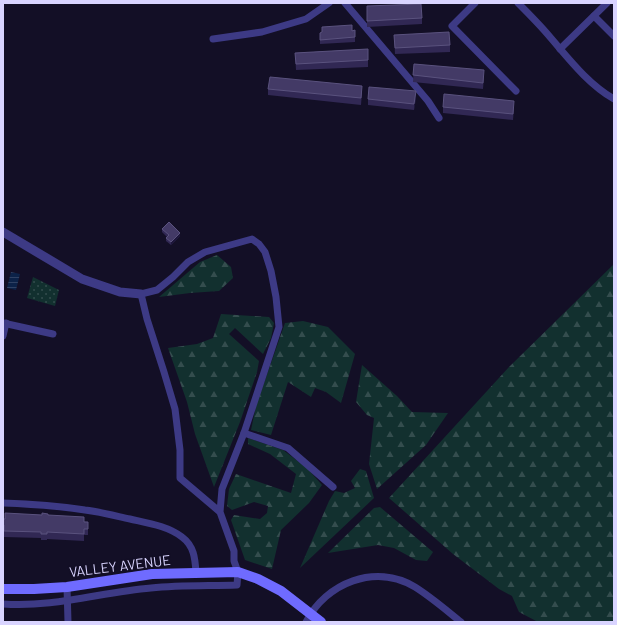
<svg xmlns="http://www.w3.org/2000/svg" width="617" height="625" viewBox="0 0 617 625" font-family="Barlow,sans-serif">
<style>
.forest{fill:url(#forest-firs)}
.park{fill:url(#park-dots)}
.water{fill:url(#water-rules)}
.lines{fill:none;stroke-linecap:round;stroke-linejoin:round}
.minor{stroke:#3d3a85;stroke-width:7}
.tertiary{stroke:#3d3a85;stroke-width:9}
.secondary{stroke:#6f6bff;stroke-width:10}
.wall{fill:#312854}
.shaded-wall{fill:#1d163a}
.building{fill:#433a66;stroke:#5a527e}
.labels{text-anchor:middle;stroke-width:3.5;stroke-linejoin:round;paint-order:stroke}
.street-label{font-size:14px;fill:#d9d4ff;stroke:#130f26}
</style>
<defs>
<pattern id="forest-firs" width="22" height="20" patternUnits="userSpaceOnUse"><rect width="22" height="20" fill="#12302f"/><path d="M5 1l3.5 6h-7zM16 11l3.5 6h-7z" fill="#344d4e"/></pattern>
<pattern id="park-dots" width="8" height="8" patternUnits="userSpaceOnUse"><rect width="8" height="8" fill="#12302f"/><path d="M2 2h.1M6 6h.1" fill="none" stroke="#344d4e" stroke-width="1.8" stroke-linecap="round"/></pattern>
<pattern id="water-rules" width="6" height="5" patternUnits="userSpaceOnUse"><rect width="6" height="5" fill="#0c2248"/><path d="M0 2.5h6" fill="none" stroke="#2f4163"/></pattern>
</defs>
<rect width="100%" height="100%" fill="#130f26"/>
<!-- forest -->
<g class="forest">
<path d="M217,255L231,267L233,278L219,291L190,293L159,297L200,262Z"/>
<path d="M614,264V622H538L519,612L512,596L499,589L453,554L389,498L509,367Z"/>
<path d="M221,314L269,317L274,323L271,338L263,354L235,328L229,334L259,361L257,372L240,422L214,487L195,434L187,402L168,348L197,344L213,338Z"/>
<path d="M303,321L328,327L355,354L341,403L326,392L315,388L311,397L288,382L271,435L251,430L256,406L285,323Z"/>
<path d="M362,365L397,396L412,412L448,413L426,445L377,489L369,464L374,418L367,415L356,402Z"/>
<path d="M248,438L283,450L307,468L322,485L309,503L281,530L272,569L245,560L231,520L234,515L260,519L267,513L268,506L254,502L232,510L227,506L229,489L236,474L291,493L296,474L270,454L248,444Z"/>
<path d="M360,469L366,471L374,498L300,568L329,501L335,491L344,493L355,488L351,481Z"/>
<path d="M380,507L433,552L427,561L416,560L394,548L378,545L328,553L374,508Z"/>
</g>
<!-- park -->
<path class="park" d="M33,277L59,290L55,306L27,298Z"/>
<!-- water -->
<path class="water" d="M11,272L20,274L16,290L7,288Z"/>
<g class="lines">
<!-- minor -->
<g class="minor">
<path d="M345,3L428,101L439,118"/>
<path d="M475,3L452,26L516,91"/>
<path d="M518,3C529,14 540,25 550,37C569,59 588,84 614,99"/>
<path d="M594,16L614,36"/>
<path d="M213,39L262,32L306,19L329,3"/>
<path d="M560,49L607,3"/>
<path d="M3,323L53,334"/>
<path d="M3,336L6,323"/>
<path d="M244,433L288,448L333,487"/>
<path d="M3,503C30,504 58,506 85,510C101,512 116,516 130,519C148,523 168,526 182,537C194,546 195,558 196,572"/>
<path d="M67,587L68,622"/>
<path d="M3,604C53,608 102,592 151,588C180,585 209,586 237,585L238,572L234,561V551L220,512L222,489L244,433L279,327L276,297L271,271L265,252L259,244L252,239L205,252L188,262L173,277L157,290L141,294L147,319L164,372L175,409L180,450V478L220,512"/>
<path d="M306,622C326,583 375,563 415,587C431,597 446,610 461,622"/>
</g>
<!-- tertiary -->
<path class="tertiary" d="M3,232L82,279L120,292L141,294"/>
<!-- secondary -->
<path class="secondary" d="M3,589H34L67,587L152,574L238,572L258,579L281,591L321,622"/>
</g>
<!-- wall -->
<g class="wall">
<path d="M367,6L422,18V24L367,27Z"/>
<path d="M355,30V42L320,44V33Z"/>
<path d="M394,35L450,45V52L395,54Z"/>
<path d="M368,49V67L296,70L295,53Z"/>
<path d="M414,64L484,76L483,89L413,82Z"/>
<path d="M268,89L362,93L361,105L268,95Z"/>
<path d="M416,98L414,110L368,105V99Z"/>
<path d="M443,107H514L513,120L443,113Z"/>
<path d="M162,229L180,236L171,245L166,241V238L167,237L162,232Z"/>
<path d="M42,515H48L88,522V535H84V541L47,539V540H41V538L4,537V531H3V519Z"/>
</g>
<!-- shaded-wall -->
<g class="shaded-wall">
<path d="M416,91V98L414,110V104Z"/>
<path d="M180,233V236L171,245V242Z"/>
</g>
<!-- building -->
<g class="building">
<path d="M421,4L422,18L367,21V6Z"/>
<path d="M352,25V31L355,30V37L320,40V33L322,32V27Z"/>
<path d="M449,32L450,45L395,48L394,35Z"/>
<path d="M368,49V60L296,64L295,53Z"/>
<path d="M414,64L484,70L483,83L413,75Z"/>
<path d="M270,77L362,86L361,98L268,89Z"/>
<path d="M369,87L416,91L414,104L368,99Z"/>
<path d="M444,94L514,101L513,114L443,107Z"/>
<path d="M169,222L180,233L171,242L166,238L169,235L162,229Z"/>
<path d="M5,513L42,515V513L48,514V515L84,517V522H88V529H84V534L47,532V534H41V532L4,531V525H3V519H5Z"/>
</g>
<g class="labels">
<!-- street labels -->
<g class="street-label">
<text transform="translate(120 566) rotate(-7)" y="5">VALLEY AVENUE</text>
</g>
</g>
<!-- border -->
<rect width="617" height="625" fill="none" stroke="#d9d4ff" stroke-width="8"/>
</svg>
